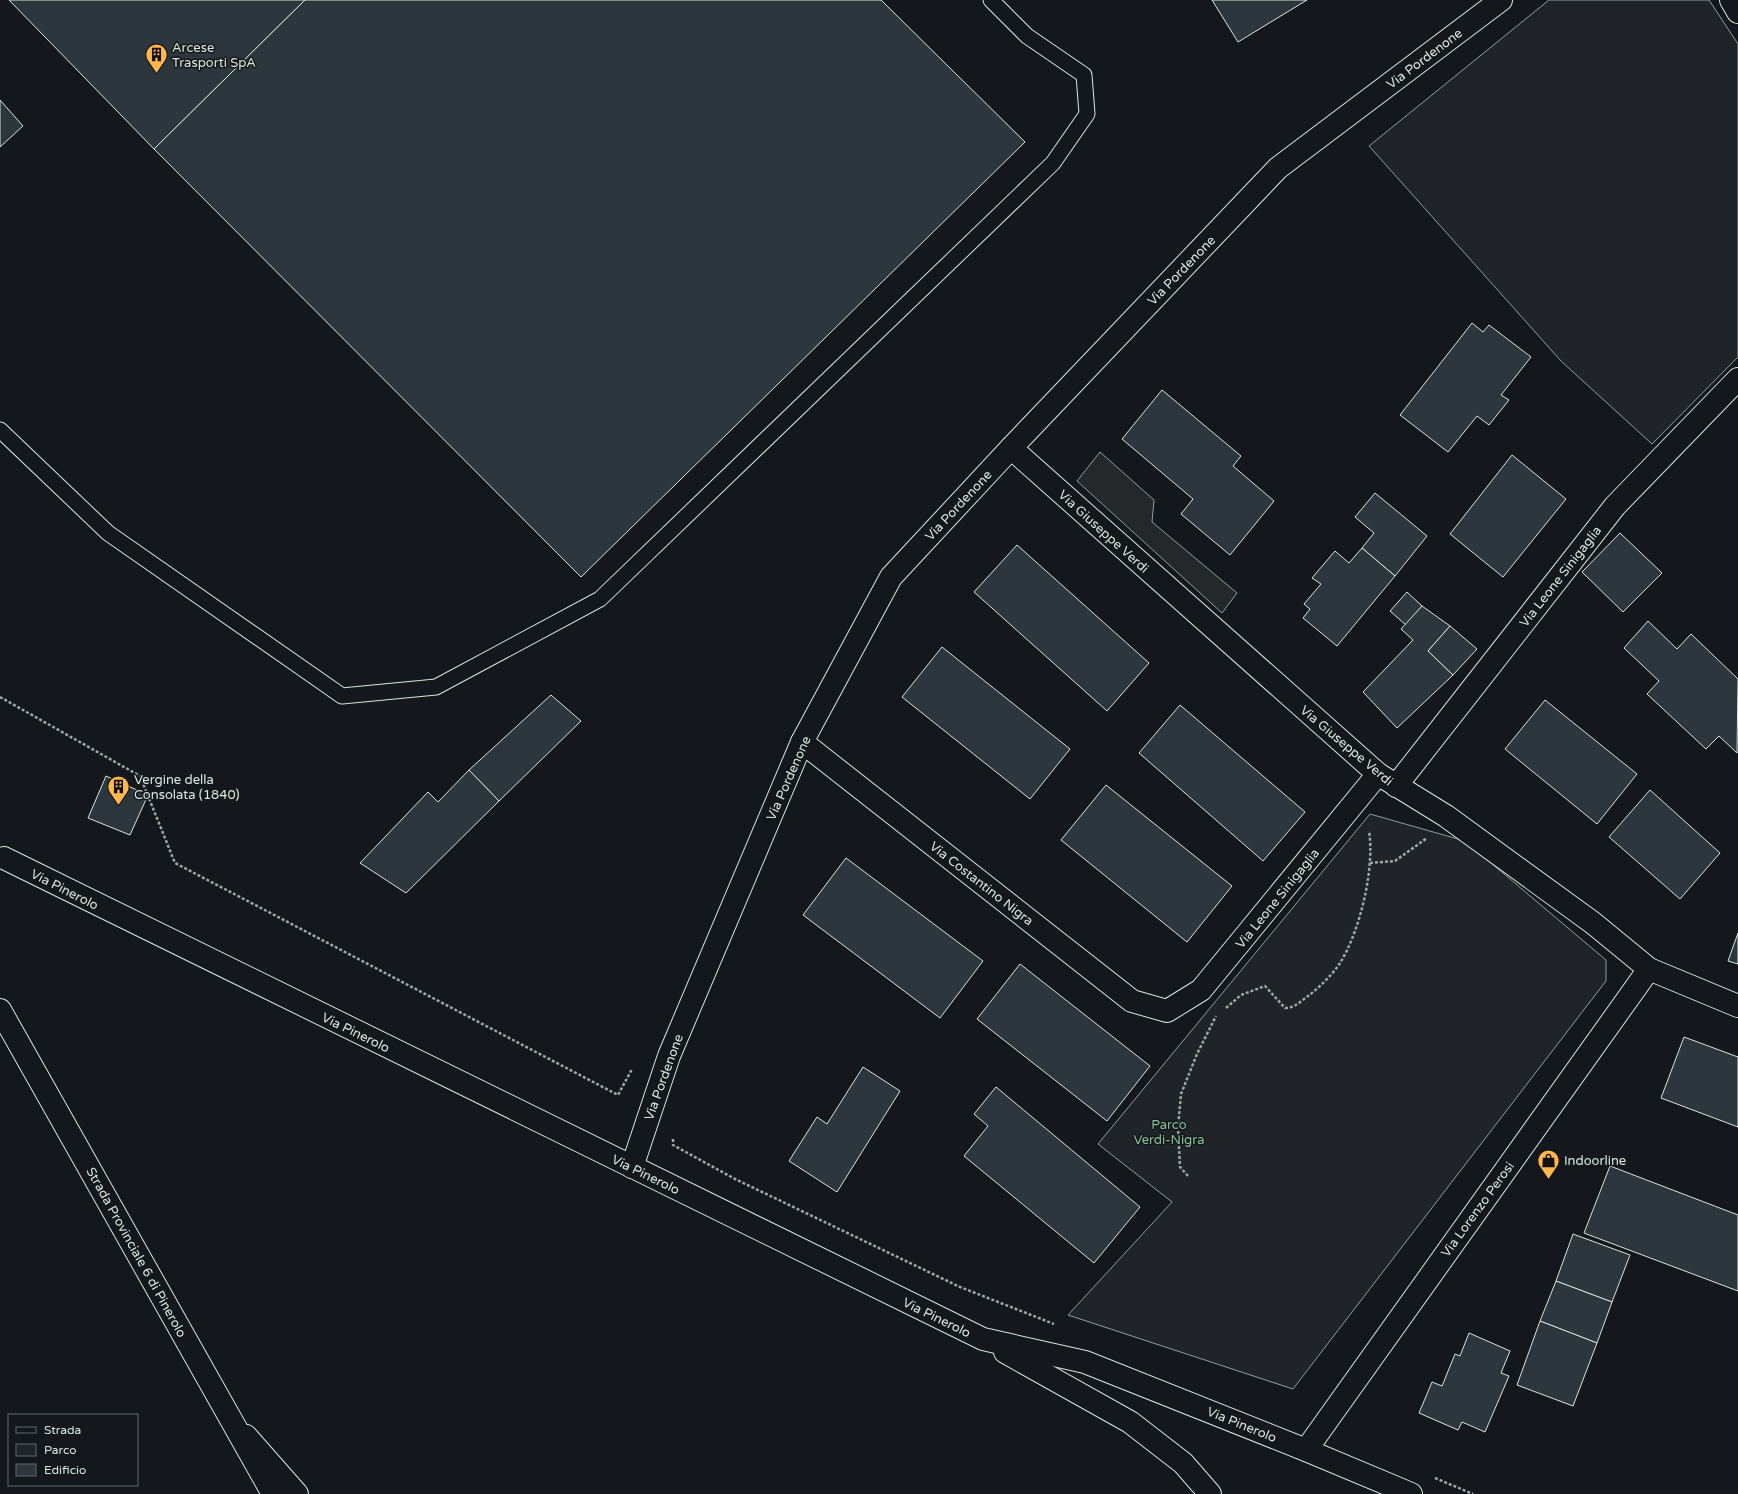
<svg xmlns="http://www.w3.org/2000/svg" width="1738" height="1494" viewBox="0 0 1738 1494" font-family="'Varela Round',sans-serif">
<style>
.green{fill:#202428;stroke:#939e99}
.parking{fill:#24282b;stroke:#939e99}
.building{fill:#2c363c;stroke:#d8e6dc}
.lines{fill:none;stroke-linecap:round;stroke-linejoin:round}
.service-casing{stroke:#d8e6dc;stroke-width:17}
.minor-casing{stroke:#d8e6dc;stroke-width:24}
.primary-casing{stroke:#d8e6dc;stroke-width:24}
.path{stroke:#9da8a2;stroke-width:2.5;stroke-dasharray:3 2;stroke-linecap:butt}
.service{stroke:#14181c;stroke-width:15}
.minor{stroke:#14181c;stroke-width:22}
.primary{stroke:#14181c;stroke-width:22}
.labels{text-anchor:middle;stroke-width:3;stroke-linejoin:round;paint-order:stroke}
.poi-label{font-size:13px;fill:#d8e6dc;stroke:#14181c;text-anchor:start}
.street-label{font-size:13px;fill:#d8e6dc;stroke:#14181c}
.park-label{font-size:13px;fill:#8ac095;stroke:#14181c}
</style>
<rect width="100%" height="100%" fill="#14181c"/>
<!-- green -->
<g class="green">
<path d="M1549,0H1709L1738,44V357L1652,444L1561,361L1369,146Z"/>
<path d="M1370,814L1465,841L1606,960V981L1293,1389L1068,1315L1172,1202L1098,1144Z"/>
</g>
<!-- parking -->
<path class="parking" d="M1100,452L1154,500L1152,522L1237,593L1222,613L1077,481Z"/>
<!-- building -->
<g class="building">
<path d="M9,0H305L154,149Z"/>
<path d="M305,0H881L1025,142L581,577L154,149Z"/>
<path d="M1212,0H1307L1238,42Z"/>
<path d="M0,100L23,126L0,147Z"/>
<path d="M1472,323L1483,332L1489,325L1531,357L1501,395L1509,400L1489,425L1477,416L1448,452L1400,415Z"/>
<path d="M1162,390L1241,456L1233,466L1274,501L1230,555L1181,514L1193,499L1122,439Z"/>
<path d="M1512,455L1566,499L1503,577L1450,534Z"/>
<path d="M1375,493L1427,536L1395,576L1362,548L1374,533L1355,517Z"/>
<path d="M1620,533L1662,573L1623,612L1582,572Z"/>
<path d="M1017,545L1149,663L1107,711L974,592Z"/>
<path d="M1362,548L1395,576L1337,646L1303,618L1310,609L1304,604L1321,584L1312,578L1335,551L1349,563Z"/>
<path d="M1407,592L1422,606L1406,625L1390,611Z"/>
<path d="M1422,606L1450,626L1428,651L1453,675L1397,728L1363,692L1413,640L1401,629Z"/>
<path d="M1648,621L1677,649L1691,634L1738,679L1737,753L1719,736L1706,749L1647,694L1659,681L1624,648Z"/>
<path d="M1450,626L1477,649L1453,675L1428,651Z"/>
<path d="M942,647L1070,749L1030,799L902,697Z"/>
<path d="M551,695L581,721L499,801L469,770Z"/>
<path d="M1545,700L1637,774L1597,824L1505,749Z"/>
<path d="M1180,705L1305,812L1263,861L1139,753Z"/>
<path d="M469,770L499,801L406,893L360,863L428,792L438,802Z"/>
<path d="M106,776L148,795L130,835L88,818Z"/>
<path d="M1106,785L1232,886L1187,942L1061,840Z"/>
<path d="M1650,790L1720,853L1680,899L1609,837Z"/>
<path d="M846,858L983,961L940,1018L803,915Z"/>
<path d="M1738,933V964L1728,961Z"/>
<path d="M1020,964L1150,1066L1107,1121L977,1019Z"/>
<path d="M1684,1037L1738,1057V1127L1661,1098Z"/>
<path d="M863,1067L900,1091L837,1192L789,1161L817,1117L827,1124Z"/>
<path d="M996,1087L1140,1207L1094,1263L964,1156L988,1126L974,1114Z"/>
<path d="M1610,1166L1738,1215V1291L1584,1233Z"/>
<path d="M1573,1234L1630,1255L1612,1302L1556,1281Z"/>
<path d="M1556,1281L1612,1302L1597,1343L1540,1321Z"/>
<path d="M1540,1321L1597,1343L1573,1406L1517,1385Z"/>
<path d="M1469,1333L1510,1351L1501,1373L1509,1376L1485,1432L1462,1422L1458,1430L1419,1413L1432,1382L1442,1386L1455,1354L1460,1356Z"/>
</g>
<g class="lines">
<defs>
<path id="service" d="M0,430L108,533L342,696L436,687L600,599L1053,163L1087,114L1084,75L1027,36L991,0"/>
<g id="minor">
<path d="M1731,0L1738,12"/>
<path d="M1011,448L1378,774L1446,816L1593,923L1649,969L1738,1006"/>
<path d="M802,742L1132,1001L1167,1011L1201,990L1378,774"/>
<path d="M1396,786L1615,506L1738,379"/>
<path d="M4,858L983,1339L1085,1362L1306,1450L1411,1494"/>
<path d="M632,1167L669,1056L802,742L891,577L1011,448L1278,168L1501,0"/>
<path d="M1005,1352L1130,1422L1183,1463L1210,1494"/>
<path d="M246,1436L297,1494"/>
<path d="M1306,1450L1649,969"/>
</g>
<path id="primary" d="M0,1010L273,1494"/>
</defs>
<!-- service casing -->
<use href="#service" class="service-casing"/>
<!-- minor casing -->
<use href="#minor" class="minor-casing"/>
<!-- primary casing -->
<use href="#primary" class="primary-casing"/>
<!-- path -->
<g class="path">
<path d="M0,697L140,776L175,863L618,1095L632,1069"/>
<path d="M1370,863L1395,861L1427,838"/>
<path d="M1226,1008L1241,995L1265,986L1285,1008C1295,1008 1301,1001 1308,996C1320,987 1332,975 1340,963C1360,931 1375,868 1369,831"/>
<path d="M673,1139V1145L735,1179L960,1287L1054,1324"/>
<path d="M1188,1176L1180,1167L1178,1128L1181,1094L1197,1054L1216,1016"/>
<path d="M1435,1478L1473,1494"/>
</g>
<!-- service -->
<use href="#service" class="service"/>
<!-- minor -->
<use href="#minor" class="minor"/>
<!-- primary -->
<use href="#primary" class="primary"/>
</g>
<!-- icons -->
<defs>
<symbol id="building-pin" viewBox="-11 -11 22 30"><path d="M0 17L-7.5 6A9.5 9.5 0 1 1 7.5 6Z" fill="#ffb74d" stroke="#14181c"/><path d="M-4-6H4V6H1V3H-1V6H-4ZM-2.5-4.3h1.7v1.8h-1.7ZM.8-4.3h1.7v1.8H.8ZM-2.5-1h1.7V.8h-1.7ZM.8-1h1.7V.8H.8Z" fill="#111"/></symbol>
<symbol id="shop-pin" viewBox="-11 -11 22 30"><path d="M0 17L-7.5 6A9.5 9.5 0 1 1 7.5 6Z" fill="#ffb74d" stroke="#14181c"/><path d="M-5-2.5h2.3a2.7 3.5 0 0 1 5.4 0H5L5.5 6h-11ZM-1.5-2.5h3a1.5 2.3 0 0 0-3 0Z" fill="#111"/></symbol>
</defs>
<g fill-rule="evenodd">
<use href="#building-pin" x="144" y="42" width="25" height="34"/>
<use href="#building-pin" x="106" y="774" width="25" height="34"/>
<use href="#shop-pin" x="1536" y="1148" width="25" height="34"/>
</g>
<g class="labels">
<!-- poi labels -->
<g class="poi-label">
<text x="172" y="52">Arcese<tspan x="172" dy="15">Trasporti SpA</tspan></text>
<text x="134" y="784">Vergine della<tspan x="134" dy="15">Consolata (1840)</tspan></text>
<text x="1564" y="1165">Indoorline</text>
</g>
<!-- street labels -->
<g class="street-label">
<text transform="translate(1424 58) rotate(-37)" y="5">Via Pordenone</text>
<text transform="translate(1181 270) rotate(-46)" y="5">Via Pordenone</text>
<text transform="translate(958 505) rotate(-47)" y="5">Via Pordenone</text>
<text transform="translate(1104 531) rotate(42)" y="5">Via Giuseppe Verdi</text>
<text transform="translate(1560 576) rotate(-52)" y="5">Via Leone Sinigaglia</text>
<text transform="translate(1347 745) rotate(40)" y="5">Via Giuseppe Verdi</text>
<text transform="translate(788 778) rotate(-66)" y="5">Via Pordenone</text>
<text transform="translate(982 883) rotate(38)" y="5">Via Costantino Nigra</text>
<text transform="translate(65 889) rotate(27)" y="5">Via Pinerolo</text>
<text transform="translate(1277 898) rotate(-51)" y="5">Via Leone Sinigaglia</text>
<text transform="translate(356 1032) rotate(26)" y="5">Via Pinerolo</text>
<text transform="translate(663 1077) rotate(-70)" y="5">Via Pordenone</text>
<text transform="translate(646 1174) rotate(26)" y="5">Via Pinerolo</text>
<text transform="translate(1477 1209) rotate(-54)" y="5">Via Lorenzo Perosi</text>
<text transform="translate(137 1252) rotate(61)" y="5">Strada Provinciale 6 di Pinerolo</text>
<text transform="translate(937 1317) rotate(26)" y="5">Via Pinerolo</text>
<text transform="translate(1242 1424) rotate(22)" y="5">Via Pinerolo</text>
</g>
<!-- park labels -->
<g class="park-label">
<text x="1169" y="1129">Parco<tspan x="1169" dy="15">Verdi-Nigra</tspan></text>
</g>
</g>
<!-- legend -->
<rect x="8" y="1414" width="130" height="72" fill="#14181c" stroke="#626a69"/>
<rect x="16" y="1427" width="20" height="6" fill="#14181c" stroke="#626a69"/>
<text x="44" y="1434" font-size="12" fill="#d8e6dc">Strada</text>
<rect x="16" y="1444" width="20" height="12" fill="#202428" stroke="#626a69"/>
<text x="44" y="1454" font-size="12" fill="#d8e6dc">Parco</text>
<rect x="16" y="1464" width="20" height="12" fill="#2c363c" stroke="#626a69"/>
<text x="44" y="1474" font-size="12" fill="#d8e6dc">Edificio</text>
</svg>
